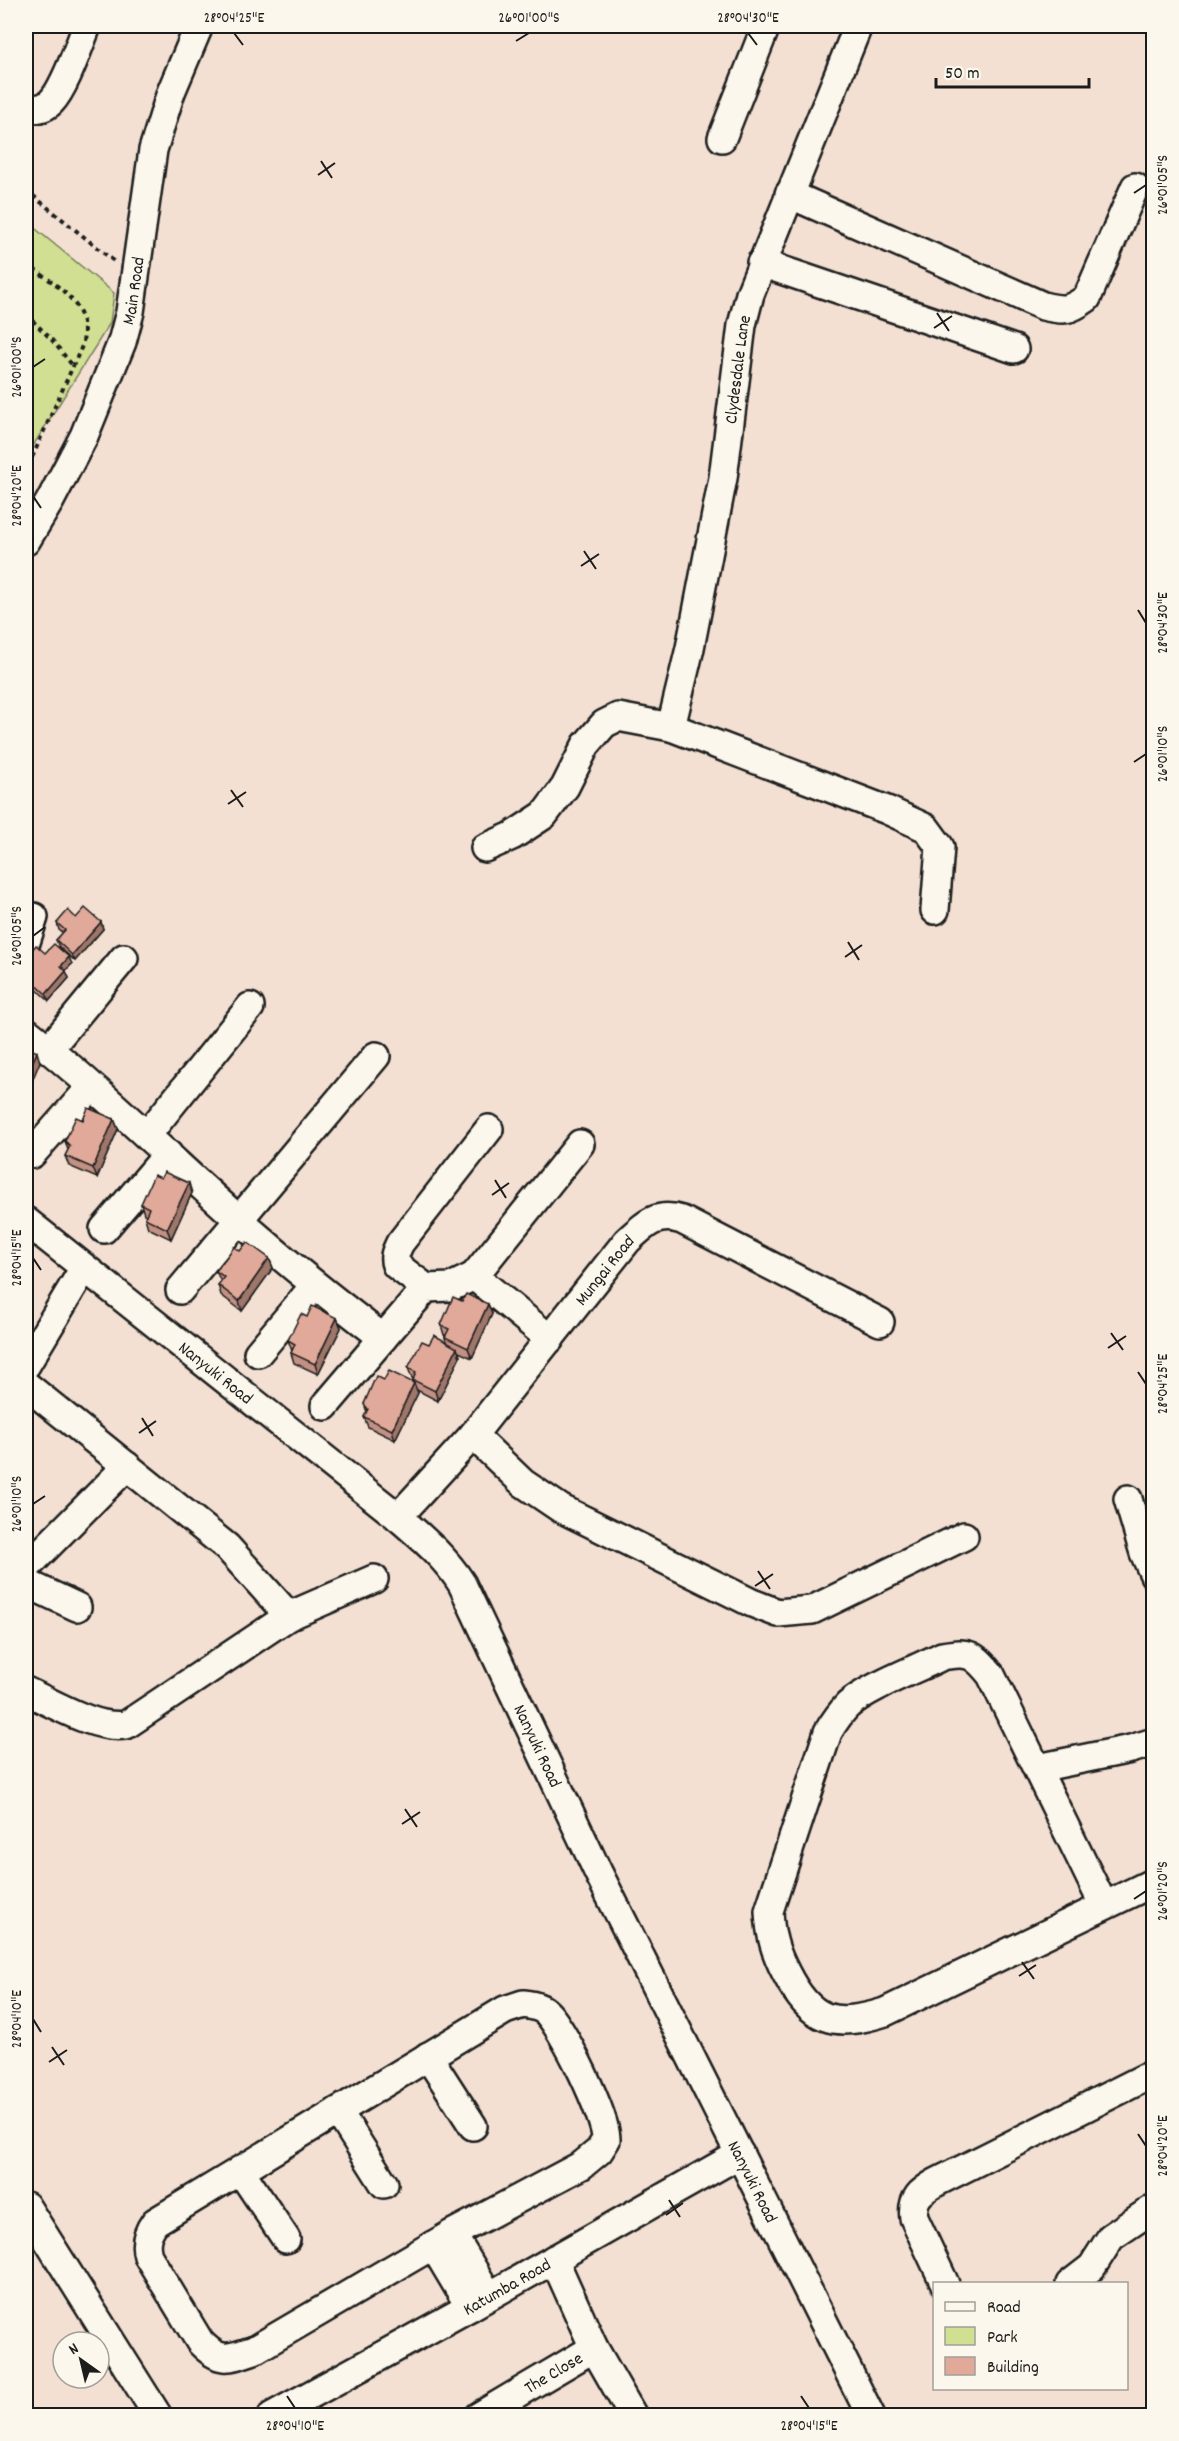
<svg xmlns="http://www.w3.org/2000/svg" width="1179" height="2441" viewBox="0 0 1179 2441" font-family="Dekko,sans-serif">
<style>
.green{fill:#d1df93;stroke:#767e58;stroke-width:1.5}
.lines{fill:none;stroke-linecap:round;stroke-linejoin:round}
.minor-casing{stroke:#1c1c1c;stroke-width:32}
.path{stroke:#1c1c1c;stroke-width:4;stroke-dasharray:4.5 4.5;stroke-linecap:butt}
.minor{stroke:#fbf7ec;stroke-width:27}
.wall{fill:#c29184;stroke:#1c1c1c;stroke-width:1.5}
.shaded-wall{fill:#9e766b;stroke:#1c1c1c;stroke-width:1.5}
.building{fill:#e1a999;stroke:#1c1c1c;stroke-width:1.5}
.ticks{fill:none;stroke:#1c1c1c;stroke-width:2}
.labels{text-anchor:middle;stroke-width:4.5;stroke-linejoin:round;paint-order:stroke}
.street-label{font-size:18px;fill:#1c1c1c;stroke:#fbf7ec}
.neatline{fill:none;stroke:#1c1c1c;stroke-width:2}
.ticks-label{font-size:15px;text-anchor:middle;fill:#1c1c1c}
</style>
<rect width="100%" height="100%" fill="#f3e0d3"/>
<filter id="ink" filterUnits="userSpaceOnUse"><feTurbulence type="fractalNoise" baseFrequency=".0167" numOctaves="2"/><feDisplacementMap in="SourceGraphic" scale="12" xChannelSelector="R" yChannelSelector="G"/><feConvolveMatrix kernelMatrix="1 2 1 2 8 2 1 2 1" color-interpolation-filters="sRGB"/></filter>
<g filter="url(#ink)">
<!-- green -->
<path class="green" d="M26,221L114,293L110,323L26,457Z"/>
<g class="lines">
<defs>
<g id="minor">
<path d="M26,107C35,110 44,109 51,102C65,88 79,45 87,26"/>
<path d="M722,138L766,26"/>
<path d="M789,194L1043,306C1064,311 1069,311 1087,298L1135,187"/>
<path d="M761,263L1014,349"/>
<path id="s1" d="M26,541L50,501L84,436L122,342L130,312L153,150L171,92L199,26"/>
<path id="s2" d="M671,727L690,648L723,478L742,325L750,294L858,26"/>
<path d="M485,848L512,836L544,815L565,787L586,745L604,724L618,717L671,727L887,810L926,828L940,847L935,910"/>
<path d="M26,942L34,917"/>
<path d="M26,1031C100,1089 167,1156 238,1219C284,1261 334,1300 383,1338L426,1288L451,1287L474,1276L550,1339"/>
<path d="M49,1049L124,958"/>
<path d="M147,1135L250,1007"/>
<path d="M32,1154L91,1087"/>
<path id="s3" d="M26,1221L398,1517C422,1538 445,1557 462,1584L598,1872L871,2416"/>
<path d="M104,1229L168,1154"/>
<path d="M474,1276L580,1144"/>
<path d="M426,1288L396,1265C393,1257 396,1251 400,1243L489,1129"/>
<path d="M180,1290L376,1056"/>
<path d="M258,1353L315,1285"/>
<path d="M26,1365L84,1268"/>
<path d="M26,1385L227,1547L289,1616L126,1725C96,1730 53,1703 26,1691"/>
<path d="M325,1406L383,1338"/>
<path d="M473,1435L523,1483L560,1508L752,1603L778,1613L812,1610L964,1536"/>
<path d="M1128,1499L1144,1553L1154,1575"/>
<path id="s4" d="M398,1517L473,1435L627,1241C645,1224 657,1212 682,1220L880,1322"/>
<path d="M26,1568L127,1466"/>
<path d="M26,1583L77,1607"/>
<path d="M289,1616L374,1579"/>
<path d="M1038,1768L1131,1749L1154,1742"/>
<path d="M1103,1904L991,1675C974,1654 969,1651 942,1656C917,1669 868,1687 848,1705C840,1713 834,1722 828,1732L769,1911C770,1935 775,1952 786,1973C811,2022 834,2028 885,2012L1154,1882"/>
<path d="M523,2004C531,2005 539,2006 545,2011C562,2025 607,2118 606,2140L599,2151L582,2165L452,2234L254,2350C228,2359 220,2363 200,2342L148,2256C144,2243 147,2233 155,2222L505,2010Z"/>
<path d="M428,2056L473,2126"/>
<path d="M338,2111L384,2184"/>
<path d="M240,2170L286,2239"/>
<path d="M26,2206L158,2416"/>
<path d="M452,2234L489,2296"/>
<path d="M433,2245L470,2307"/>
<path d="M554,2259L594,2348L633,2416"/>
<path d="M945,2284L914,2218C911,2198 921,2191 937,2182L1154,2073"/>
<path d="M1070,2284L1092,2267L1111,2237L1154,2208"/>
<path id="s5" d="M272,2416L470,2307L740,2154"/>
<path id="s6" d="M479,2416L594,2348"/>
</g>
</defs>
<!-- minor casing -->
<use href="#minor" class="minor-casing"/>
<!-- path -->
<g class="path">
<path d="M26,190L115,262"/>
<path d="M26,264C55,284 93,304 82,346L26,471"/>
<path d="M26,314L52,340L73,366"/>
</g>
<!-- minor -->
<use href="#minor" class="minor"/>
</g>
<!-- wall -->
<g class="wall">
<path d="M76,918L101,922L103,929L75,961L59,947L56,940L63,933L59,930L57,923Z"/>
<path d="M45,953L72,964L65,970L69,978L49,1001L26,980V968L28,965L26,961V957Z"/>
<path d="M114,1119L118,1129L97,1178L69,1166L65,1156L68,1150L65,1141L83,1120Z"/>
<path d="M192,1193L171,1239L148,1228L145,1218L146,1215L144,1214L141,1204Z"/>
<path d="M240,1251L269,1258L273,1268L242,1311L221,1295L218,1285L221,1282L216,1271Z"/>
<path d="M462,1301L488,1304L492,1314L472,1358L459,1352L460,1357L438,1401L417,1390L418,1393L395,1440L368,1427L364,1417L367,1412L364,1404L384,1380L413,1382V1379L412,1378L408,1368L429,1344L446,1342L445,1337V1335H444L441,1325Z"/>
<path d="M307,1317L337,1318L341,1328L318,1374L294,1363L291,1353L292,1351L288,1340Z"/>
</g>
<!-- shaded-wall -->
<g class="shaded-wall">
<path d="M101,922L103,929L75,961L72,955Z"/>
<path d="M69,957L72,964L63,973L61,966Z"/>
<path d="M66,971L69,978L49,1001L46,994Z"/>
<path d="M37,1052L40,1062L26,1095V1077Z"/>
<path d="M114,1119L118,1129L97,1178L93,1168Z"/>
<path d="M189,1183L192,1193L171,1239L167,1229Z"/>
<path d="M269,1258L273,1268L242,1311L239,1301Z"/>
<path d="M488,1304L492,1314L472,1358L468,1348Z"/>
<path d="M337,1318L341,1328L318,1374L315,1364Z"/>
<path d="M457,1348L460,1357L438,1401L435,1391Z"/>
<path d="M414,1383L418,1393L395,1440L392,1430Z"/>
</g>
<!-- building -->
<g class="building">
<path d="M85,908L101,922L72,955L56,940L65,930L57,923L68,910L76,918Z"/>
<path d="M54,944L69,957L61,966L66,971L46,994L26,975V968L30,963L26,959V957L36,945L45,953Z"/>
<path d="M26,1047L37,1052L26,1077Z"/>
<path d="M88,1108L114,1119L93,1168L65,1156L70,1146L65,1141L76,1117L83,1120Z"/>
<path d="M164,1172L189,1183L167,1229L145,1218L149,1208L141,1204L154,1175L161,1178Z"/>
<path d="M247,1242L269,1258L239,1301L218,1285L224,1277L216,1271L234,1247L240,1251Z"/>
<path d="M466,1294L488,1304L468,1348L445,1337L449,1329L441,1325L453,1297L462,1301Z"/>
<path d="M312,1306L337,1318L315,1364L291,1353L295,1344L288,1340L301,1314L307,1317Z"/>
<path d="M434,1335L457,1348L435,1391L413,1380L416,1372L408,1368L422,1341L429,1344Z"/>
<path d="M389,1371L414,1383L392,1430L364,1417L368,1409L364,1404L376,1376L384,1380Z"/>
</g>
</g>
<!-- ticks -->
<path class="ticks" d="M234,33L243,45M748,33L757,45M516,41L529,33M321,161L332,178M318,175L335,163M1134,193L1146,185M937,313L949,331M934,328L952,316M33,367L45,359M33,496L41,508M584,551L596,569M581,566L599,554M1138,610L1146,623M1134,762L1146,754M231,790L243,807M228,804L246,792M33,936L45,927M848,942L859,960M845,957L862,945M495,1180L506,1198M492,1195L509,1183M33,1258L41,1270M1111,1333L1123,1350M1108,1348L1126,1336M1138,1372L1146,1384M142,1418L153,1436M139,1433L156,1421M33,1504L45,1496M758,1571L770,1589M755,1586L773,1574M405,1809L417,1827M402,1824L420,1812M1134,1899L1146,1891M1022,1962L1034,1979M1019,1976L1036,1965M33,2019L41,2032M52,2047L64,2065M49,2062L67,2050M1138,2134L1146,2146M669,2200L680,2217M666,2215L683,2203M287,2396L295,2408M801,2396L809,2408"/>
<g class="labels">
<!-- street labels -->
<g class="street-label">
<text dy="6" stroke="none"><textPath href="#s1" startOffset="274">Main Road</textPath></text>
<text dy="6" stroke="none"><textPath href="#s2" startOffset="364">Clydesdale Lane</textPath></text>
<text dy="6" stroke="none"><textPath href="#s4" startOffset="322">Mungai Road</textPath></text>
<text dy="6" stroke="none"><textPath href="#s3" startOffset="243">Nanyuki Road</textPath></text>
<text dy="6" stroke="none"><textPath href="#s3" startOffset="747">Nanyuki Road</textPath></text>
<text dy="6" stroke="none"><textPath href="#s3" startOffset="1233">Nanyuki Road</textPath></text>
<text dy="6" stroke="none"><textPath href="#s5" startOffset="268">Katumba Road</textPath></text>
<text dy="6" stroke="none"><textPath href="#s6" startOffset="86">The Close</textPath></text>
</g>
</g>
<!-- margin -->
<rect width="1179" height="2441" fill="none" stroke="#fbf7ec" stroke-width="66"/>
<!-- legend -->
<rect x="933" y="2282" width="195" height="108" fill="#fbf7ec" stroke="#a29f99" stroke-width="1.5"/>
<rect x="945" y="2302" width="30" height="9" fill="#fbf7ec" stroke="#a29f99" stroke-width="1.5"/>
<text x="987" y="2312" font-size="18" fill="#1c1c1c">Road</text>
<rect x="945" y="2327" width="30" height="18" fill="#d1df93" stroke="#a29f99" stroke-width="1.5"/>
<text x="987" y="2342" font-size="18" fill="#1c1c1c">Park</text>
<rect x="945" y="2357" width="30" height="18" fill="#e1a999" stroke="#a29f99" stroke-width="1.5"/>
<text x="987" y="2372" font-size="18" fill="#1c1c1c">Building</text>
<!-- north arrow -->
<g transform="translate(81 2360) rotate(326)"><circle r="28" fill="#fbf7ec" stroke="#a29f99" stroke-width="1.5"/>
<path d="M0-4.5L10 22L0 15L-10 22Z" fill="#1c1c1c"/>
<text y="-9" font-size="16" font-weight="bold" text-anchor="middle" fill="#1c1c1c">N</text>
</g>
<!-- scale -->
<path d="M936 78v9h153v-9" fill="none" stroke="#1c1c1c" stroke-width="3"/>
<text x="945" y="78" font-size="18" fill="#1c1c1c" stroke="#fbf7ec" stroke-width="4.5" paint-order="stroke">50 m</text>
<rect x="33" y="33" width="1113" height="2375" class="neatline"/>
<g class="ticks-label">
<text x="234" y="22">28°04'25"E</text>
<text x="529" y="22">26°01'00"S</text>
<text x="748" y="22">28°04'30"E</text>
<text transform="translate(1162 185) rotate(-90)" y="5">26°01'05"S</text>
<text transform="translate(16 367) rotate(-90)" y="5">26°01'00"S</text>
<text transform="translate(16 496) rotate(-90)" y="5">28°04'20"E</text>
<text transform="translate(1162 623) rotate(-90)" y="5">28°04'30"E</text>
<text transform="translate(1162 754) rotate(-90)" y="5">26°01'10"S</text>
<text transform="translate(16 936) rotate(-90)" y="5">26°01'05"S</text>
<text transform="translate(16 1258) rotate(-90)" y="5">28°04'15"E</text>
<text transform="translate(1162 1384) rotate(-90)" y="5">28°04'25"E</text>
<text transform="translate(16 1504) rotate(-90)" y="5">26°01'10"S</text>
<text transform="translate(1162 1891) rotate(-90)" y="5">26°01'20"S</text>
<text transform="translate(16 2019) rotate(-90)" y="5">28°04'10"E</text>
<text transform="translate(1162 2146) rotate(-90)" y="5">28°04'20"E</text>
<text x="295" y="2430">28°04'10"E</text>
<text x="809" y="2430">28°04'15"E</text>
</g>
</svg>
